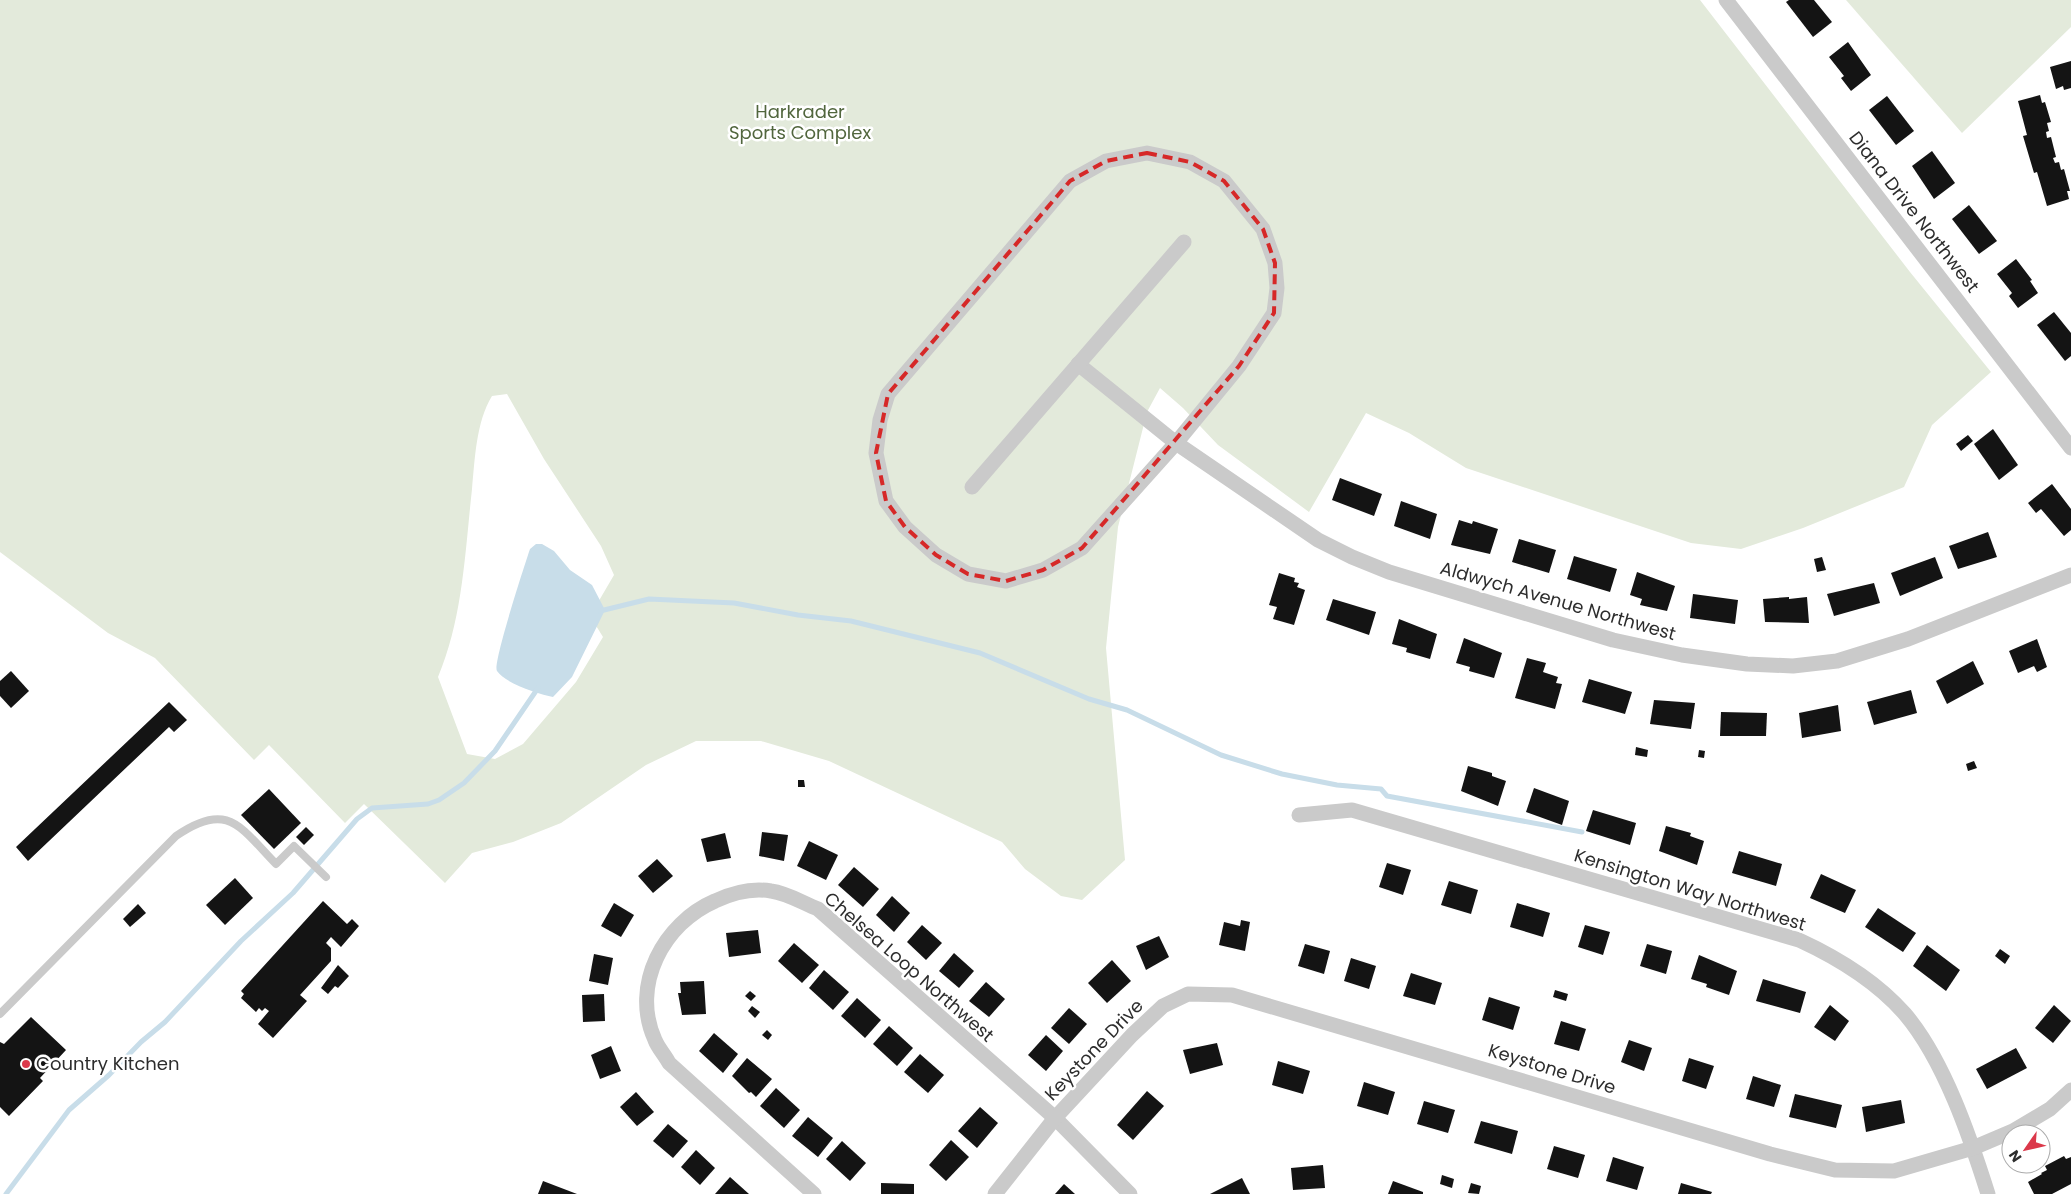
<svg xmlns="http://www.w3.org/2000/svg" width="2071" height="1194" viewBox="0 0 2071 1194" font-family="Poppins,sans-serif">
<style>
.green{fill:#e3eadb;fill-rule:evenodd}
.water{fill:#c8dde9}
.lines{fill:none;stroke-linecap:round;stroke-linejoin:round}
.stream{stroke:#c8dde9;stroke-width:5}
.building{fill:#141414}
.lane{stroke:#cacaca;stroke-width:8}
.street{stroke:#cacaca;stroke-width:15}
.marked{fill:none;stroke:#d62828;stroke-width:4;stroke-dasharray:10 6;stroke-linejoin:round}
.poi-dot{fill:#db384a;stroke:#fff;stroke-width:2}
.labels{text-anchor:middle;stroke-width:5;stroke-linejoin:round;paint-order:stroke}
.park-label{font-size:18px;fill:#51663d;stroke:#fff}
.street-label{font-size:18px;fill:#2d2d2d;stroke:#fff}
.poi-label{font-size:18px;fill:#2d2d2d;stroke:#fff;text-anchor:start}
</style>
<rect width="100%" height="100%" fill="#fff"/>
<!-- green -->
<g class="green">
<path d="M0,0H1700L1910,272L1991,372L1932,425L1904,487L1803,528L1741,549L1691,543L1466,468L1409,433L1366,413L1309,512L1218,445L1183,408L1160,388L1147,412L1118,527L1106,648L1125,860L1082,900L1061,896L1025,869L1002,842L829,761L761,741H696L646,765L561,823L513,842L472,853L445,883L364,804L345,823L269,745L254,760L155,658L108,633L0,552ZM507,394L544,459L601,546L614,575L590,616L603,637L576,682L523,744L495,759L467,754L438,677C463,618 465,552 472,489C475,459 476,422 492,396Z"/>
<path d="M1846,0H2071V27L1962,133Z"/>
</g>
<!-- water -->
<path class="water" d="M536,544H542L554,551L570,570L592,585L605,610L572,677L553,697C539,694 506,684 497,671C492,665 525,564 530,549Z"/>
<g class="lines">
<!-- stream -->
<g class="stream">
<path d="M600,611L649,599L734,603L798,615L851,621L980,653L1089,699L1127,710L1221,755L1282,774L1337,785L1381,789L1387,796L1582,832"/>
<path d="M6,1194L69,1110L109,1075L141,1042L165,1022L241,941L293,893L357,819L372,808L428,804L439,800L464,783L495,751L538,688"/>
</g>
</g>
<!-- building -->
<g class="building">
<path d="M1789,0H1814L1832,22L1813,37L1786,2Z"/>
<path d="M1848,42L1871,75L1851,91L1841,78L1844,76L1829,57Z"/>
<path d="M2071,61V88L2064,90L2063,86L2056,89L2050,67Z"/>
<path d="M2040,95L2042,103L2045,102L2051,122L2047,123L2049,131L2046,132L2047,138L2051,137L2056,157L2053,158L2055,163L2059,162L2061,170L2064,169L2070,191H2067L2069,199L2047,206L2037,172L2034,173L2023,136L2027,135L2018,101Z"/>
<path d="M1887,96L1914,131L1896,145L1869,110Z"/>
<path d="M1932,151L1955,183L1934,199L1912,166Z"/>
<path d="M1969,205L1997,241L1979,254L1952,219Z"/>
<path d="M2016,259L2032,280L2030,281L2038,293L2018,308L2009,296L2012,293L1997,274Z"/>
<path d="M2054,312L2071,333V356L2065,361L2037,325Z"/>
<path d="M1993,429L2018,465L1999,480L1974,444Z"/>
<path d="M1968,435L1973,441L1961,451L1956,444Z"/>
<path d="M1340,478L1382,494L1374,516L1332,500Z"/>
<path d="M2052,484L2071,509V530L2064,536L2041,509L2036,513L2028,503Z"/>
<path d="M1401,501L1437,514L1430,539L1394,526Z"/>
<path d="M1459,520L1472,524L1473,521L1498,529L1490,554L1451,545Z"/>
<path d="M1988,532L1997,557L1958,569L1949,546Z"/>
<path d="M1519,539L1556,550L1549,573L1512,562Z"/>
<path d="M1574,556L1617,569L1610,592L1567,579Z"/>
<path d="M1822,557L1826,570L1817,572L1814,559Z"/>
<path d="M1935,557L1943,578L1900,596L1891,573Z"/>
<path d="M1637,572L1675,586L1667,611L1640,605L1642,599L1630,595Z"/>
<path d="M1279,573L1295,578L1294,582L1299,583L1297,587L1305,590L1294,625L1273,619L1277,607L1269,605Z"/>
<path d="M1874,583L1880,603L1834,616L1827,594Z"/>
<path d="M1693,594L1738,600L1735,624L1690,618Z"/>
<path d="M1789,597V599L1807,597L1809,623L1765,622L1763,599Z"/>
<path d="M1333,599L1376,612L1369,635L1326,620Z"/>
<path d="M1399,619L1437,634L1430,659L1406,652L1407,648L1392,644Z"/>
<path d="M1464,638L1502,653L1494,678L1469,671L1470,667L1456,663Z"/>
<path d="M2037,639L2047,667L2037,672L2034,666L2018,673L2009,651Z"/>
<path d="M1527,658L1546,663L1543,672L1558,677L1556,683L1562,684L1555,709L1515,698Z"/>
<path d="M1973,661L1984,684L1947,704L1936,681Z"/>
<path d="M11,671L29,691L11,708L0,696V681Z"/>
<path d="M1589,679L1632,692L1625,714L1582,702Z"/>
<path d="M1911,690L1917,713L1874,725L1867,702Z"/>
<path d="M1654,700L1695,703L1691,729L1650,724Z"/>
<path d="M169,702L187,720L174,732L169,727L28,861L16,847Z"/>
<path d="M1838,705L1841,731L1802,738L1799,713Z"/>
<path d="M1721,712L1767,713L1766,736H1720Z"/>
<path d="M1636,747L1648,750L1647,757L1635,755Z"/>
<path d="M1699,750L1705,751L1704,758L1698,757Z"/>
<path d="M1974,761L1977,768L1968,771L1966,764Z"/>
<path d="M1468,766L1492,773V776L1506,781L1498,806L1461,791Z"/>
<path d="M798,780H804L805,787H798Z"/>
<path d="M1534,788L1569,801L1562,825L1526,812Z"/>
<path d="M269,789L301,823L274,849L241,815Z"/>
<path d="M1593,810L1636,823L1630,845L1586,831Z"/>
<path d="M1666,826L1691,833L1690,836L1704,841L1697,865L1659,851Z"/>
<path d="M306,827L314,835L304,845L296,837Z"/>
<path d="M762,832L788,835L784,861L759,856Z"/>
<path d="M725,833L731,858L707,862L701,839Z"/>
<path d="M809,841L838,855L826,880L797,866Z"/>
<path d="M1739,851L1782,864L1776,886L1732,873Z"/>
<path d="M657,859L673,876L653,893L638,876Z"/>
<path d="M1387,863L1411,870L1403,895L1379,887Z"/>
<path d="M854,867L879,889L863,907L838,885Z"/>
<path d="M1821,874L1856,890L1845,913L1810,898Z"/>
<path d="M235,878L253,898L225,925L206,905Z"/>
<path d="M1449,881L1478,890L1471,914L1441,905Z"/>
<path d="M892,896L910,913L894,932L876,915Z"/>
<path d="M323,901L347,924L352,919L359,926L341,947L331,937L326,943L331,948V961L300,995L307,1001L273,1038L258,1024L269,1011L265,1008L262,1011L259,1008L256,1012L241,998L244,994L241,991Z"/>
<path d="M614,903L634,915L621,937L601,926Z"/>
<path d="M1517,903L1550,913L1543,937L1510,927Z"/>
<path d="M138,904L146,913L130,927L123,919Z"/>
<path d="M1878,908L1916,933L1903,952L1865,927Z"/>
<path d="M1241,920L1250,922L1245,951L1219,945L1224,922L1240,926Z"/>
<path d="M922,925L942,943L926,960L907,942Z"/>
<path d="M1585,925L1610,932L1603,955L1578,947Z"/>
<path d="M758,930L761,953L729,957L726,933Z"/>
<path d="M1159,936L1169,957L1146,970L1136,946Z"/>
<path d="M794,943L819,965L802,983L778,961Z"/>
<path d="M1305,944L1330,951L1324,974L1298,966Z"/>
<path d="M1647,944L1672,951L1666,974L1640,966Z"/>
<path d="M1927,945L1960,970L1946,991L1913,966Z"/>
<path d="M2000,949L2010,956L2005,964L1995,956Z"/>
<path d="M954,953L974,971L959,988L939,971Z"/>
<path d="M594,954L613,958L608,985L589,981Z"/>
<path d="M1699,955L1737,971L1729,995L1706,987L1707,984L1691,979Z"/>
<path d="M1351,958L1376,966L1369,989L1344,981Z"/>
<path d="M1112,960L1131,981L1107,1003L1088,983Z"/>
<path d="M338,965L349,976L338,988L335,986L328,994L321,988Z"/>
<path d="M824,970L849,992L833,1010L809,988Z"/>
<path d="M1411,973L1442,983L1435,1005L1403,996Z"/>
<path d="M1763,979L1806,992L1800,1013L1756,1001Z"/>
<path d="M704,981L706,1014L682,1015L678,993H681L680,982Z"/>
<path d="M986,982L1005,999L989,1017L969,1001Z"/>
<path d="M1555,990L1568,994L1566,1001L1553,997Z"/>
<path d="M750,991L756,996L751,1001L745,996Z"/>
<path d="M604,994L605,1021L583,1022L582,995Z"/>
<path d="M1489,997L1520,1007L1513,1030L1482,1020Z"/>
<path d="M857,998L881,1020L865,1038L841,1016Z"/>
<path d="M1830,1005L1849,1021L1835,1041L1814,1027Z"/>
<path d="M2054,1005L2071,1021L2053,1043L2035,1028Z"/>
<path d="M752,1006L760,1012L755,1018L748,1011Z"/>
<path d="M1069,1008L1087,1024L1069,1044L1051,1028Z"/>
<path d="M31,1017L66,1050L40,1078L43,1081L9,1116L0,1107V1042L4,1044Z"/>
<path d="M1561,1021L1586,1029L1579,1051L1554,1044Z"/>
<path d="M889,1026L913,1048L897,1066L873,1044Z"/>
<path d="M767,1030L772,1035L768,1040L762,1035Z"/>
<path d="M714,1033L738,1054L723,1073L699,1051Z"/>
<path d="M1046,1035L1063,1051L1046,1071L1028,1055Z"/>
<path d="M1629,1040L1652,1048L1644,1071L1621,1062Z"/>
<path d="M1217,1043L1223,1065L1190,1074L1183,1050Z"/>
<path d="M611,1046L621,1071L600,1079L591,1055Z"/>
<path d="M2016,1048L2027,1068L1987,1089L1976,1069Z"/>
<path d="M920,1054L944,1075L928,1093L904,1072Z"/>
<path d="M747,1058L772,1079L756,1097L751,1092L749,1093L732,1076Z"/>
<path d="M1689,1058L1714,1066L1706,1089L1682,1081Z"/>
<path d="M1278,1061L1310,1071L1303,1094L1272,1085Z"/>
<path d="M1753,1076L1781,1085L1774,1107L1746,1099Z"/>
<path d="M1364,1082L1395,1092L1388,1115L1357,1106Z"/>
<path d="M776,1088L800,1110L784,1128L760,1106Z"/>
<path d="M1147,1091L1164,1106L1133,1140L1117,1125Z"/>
<path d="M636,1092L654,1112L637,1126L620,1107Z"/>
<path d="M1795,1094L1842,1105L1836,1128L1789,1117Z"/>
<path d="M1901,1100L1905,1123L1866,1132L1862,1107Z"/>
<path d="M1424,1101L1455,1110L1448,1133L1417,1124Z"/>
<path d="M980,1107L998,1123L977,1148L958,1131Z"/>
<path d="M808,1117L833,1138L818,1157L792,1136Z"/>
<path d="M1481,1121L1518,1131L1512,1154L1474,1143Z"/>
<path d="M668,1124L688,1141L673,1158L653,1141Z"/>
<path d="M951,1140L969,1157L946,1181L929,1165Z"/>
<path d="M842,1141L866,1163L850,1181L826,1159Z"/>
<path d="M1554,1146L1585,1155L1578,1178L1547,1169Z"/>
<path d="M696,1150L715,1168L700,1185L681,1167Z"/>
<path d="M2064,1156L2066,1159L2071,1157V1184L2052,1194H2034L2028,1182L2042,1174L2041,1173L2047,1170L2045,1166Z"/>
<path d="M1613,1157L1644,1167L1637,1190L1606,1181Z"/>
<path d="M1323,1165L1325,1188L1293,1190L1291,1168Z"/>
<path d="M1442,1175L1454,1179L1452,1188L1440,1184Z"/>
<path d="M730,1177L749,1194H715Z"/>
<path d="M1242,1178L1250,1194H1210Z"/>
<path d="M543,1181L577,1194H538Z"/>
<path d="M1393,1181L1423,1192V1194H1388Z"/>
<path d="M881,1183L914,1184V1194H881Z"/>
<path d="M1471,1183L1481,1186L1479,1194L1468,1193Z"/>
<path d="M1681,1183L1712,1192L1711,1194H1678Z"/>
<path d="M1064,1184L1075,1194H1055Z"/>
</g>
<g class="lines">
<!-- lane -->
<path class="lane" d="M0,1014L176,836C228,800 240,827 276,864L294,846L326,877"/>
<!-- street -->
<g class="street">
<path d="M1726,0L2071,448"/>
<path d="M1147,153L1190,162L1224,181L1263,229L1275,263L1277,288L1274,313L1239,366L1176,443L1082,548L1043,570L1006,581L968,574L936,555L905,527L886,501L876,453L880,420L888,394L1070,181L1106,161Z"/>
<path d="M1078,364L1176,443L1318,540L1352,557L1389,572L1613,640L1682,655L1747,664L1793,666L1837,661L1908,639L2071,575"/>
<path d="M972,487L1184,242"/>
<path d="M1299,815L1352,810L1799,940C1838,958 1877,982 1905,1014C1944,1060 1970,1137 1988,1194"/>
<path d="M814,1194L669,1063C665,1055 658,1048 655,1040C630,985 664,923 715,901C732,893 753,888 771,891C787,893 803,903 818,909L1055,1118L1130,1194"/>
<path d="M995,1194L1055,1118L1132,1035L1163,1006L1188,994L1232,995L1770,1154L1835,1170L1894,1171L1973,1148L2013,1131L2050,1109L2071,1090"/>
</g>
</g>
<!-- marked area -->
<path class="marked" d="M1147,153L1190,162L1224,181L1263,229L1275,263L1274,313L1239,366L1082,548L1043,570L1006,581L968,574L936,555L905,527L886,501L876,453L888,394L1070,181L1106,161Z"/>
<!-- markers -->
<circle class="poi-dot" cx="26" cy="1064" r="5"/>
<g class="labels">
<!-- park labels -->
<g class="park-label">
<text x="800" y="118">Harkrader<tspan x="800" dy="21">Sports Complex</tspan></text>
</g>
<!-- street labels -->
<g class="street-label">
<text transform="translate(1914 212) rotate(52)" y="6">Diana Drive Northwest</text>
<text transform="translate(1558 601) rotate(16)" y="6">Aldwych Avenue Northwest</text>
<text transform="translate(1690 890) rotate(17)" y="6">Kensington Way Northwest</text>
<text transform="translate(909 967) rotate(41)" y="6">Chelsea Loop Northwest</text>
<text transform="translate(1094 1050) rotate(-46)" y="6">Keystone Drive</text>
<text transform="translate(1552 1069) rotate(17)" y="6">Keystone Drive</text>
</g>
<!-- poi labels -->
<g class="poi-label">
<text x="36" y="1070">Country Kitchen</text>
</g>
</g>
<!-- north arrow -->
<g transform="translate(2026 1149) rotate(236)"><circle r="24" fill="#ffffff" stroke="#ababab"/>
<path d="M0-4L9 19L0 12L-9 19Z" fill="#db384a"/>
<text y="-8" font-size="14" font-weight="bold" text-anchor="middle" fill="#2d2d2d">N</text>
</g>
</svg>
